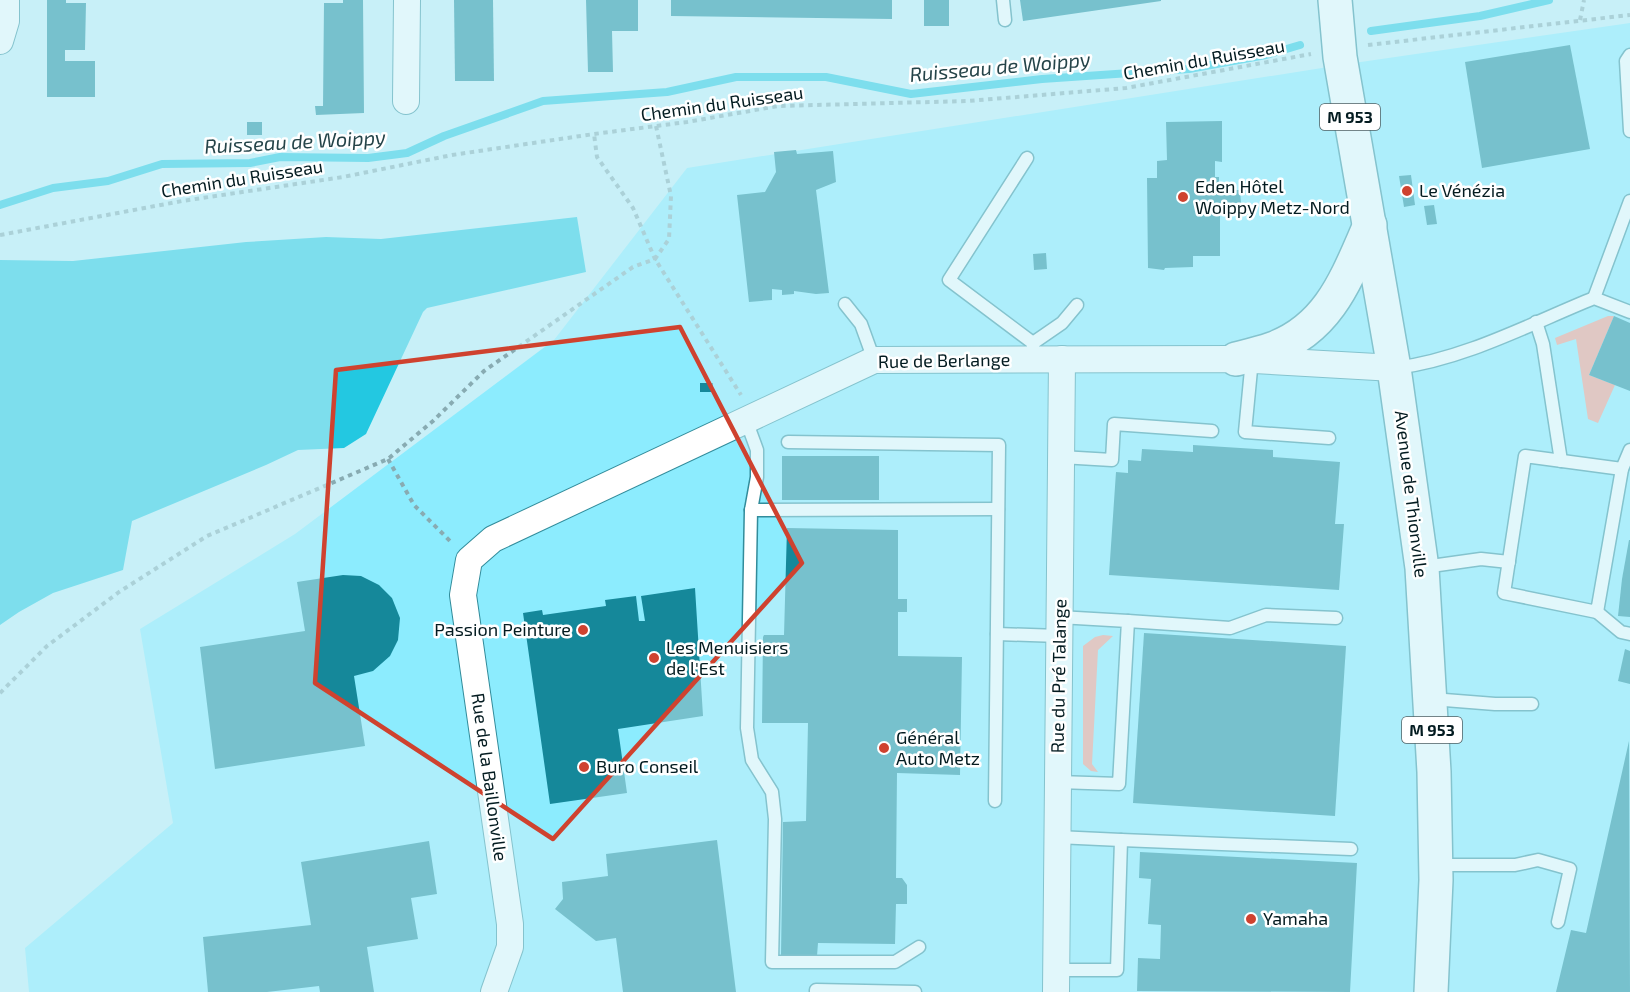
<svg xmlns="http://www.w3.org/2000/svg" width="1630" height="992" viewBox="0 0 1630 992" font-family="'Exo 2',sans-serif">
<style>
.built{fill:#8cecfe}
.green{fill:#fd9785}
.water{fill:#23c8e1}
.lines{fill:none;stroke-linecap:round;stroke-linejoin:round}
.stream{stroke:#23c8e1;stroke-width:8}
.building{fill:#15889a}
.lane-casing{stroke:#328c9b;stroke-width:15}
.street-casing{stroke:#328c9b;stroke-width:28}
.primary-casing{stroke:#328c9b;stroke-width:36}
.path{stroke:#88abb2;stroke-width:4;stroke-dasharray:4.5 4.5;stroke-linecap:butt}
.lane{stroke:#fff;stroke-width:12}
.street{stroke:#fff;stroke-width:26}
.primary{stroke:#fff;stroke-width:33}
.marked{fill:none;stroke:#cf422f;stroke-width:4.5;stroke-linejoin:round}
.poi-dot{fill:#cf422f;stroke:#fff;stroke-width:2}
.labels{text-anchor:middle;stroke-width:5;stroke-linejoin:round;paint-order:stroke}
.shield{fill:#fff;stroke:#4f5f63;stroke-width:1.5}
.shield-label{font-size:16px;font-weight:bold;fill:#031b20}
.street-label{font-size:18px;fill:#031b20;stroke:#fff}
.poi-label{font-size:18px;fill:#031b20;stroke:#fff;text-anchor:start}
.water-label{font-size:20px;font-style:italic;fill:#254449;stroke:#fff}
</style>
<rect width="100%" height="100%" fill="#c8f0f8"/>
<!-- built -->
<path class="built" d="M1630,23V992H29L25,948L173,823L140,629L295,534L554,340L687,168L1347,64Z"/>
<!-- green -->
<g class="green">
<path d="M1608,316H1614L1589,375L1615,385L1598,423L1588,419L1576,339L1557,345L1555,338Z"/>
<path d="M1103,635L1113,636L1098,650L1092,764L1098,772L1091,771L1083,764V646L1095,637Z"/>
</g>
<!-- water -->
<path class="water" d="M577,217L586,272L427,308L423,312L366,434L344,448L298,450L266,465L132,521L123,570L53,593L19,612L0,625V260L73,261L246,242L326,237L381,239Z"/>
<g class="lines">
<!-- stream -->
<g class="stream">
<path d="M1371,31L1480,16L1549,0"/>
<path d="M0,205L53,188L108,181L162,164L250,163L280,157L368,158L407,153L444,136L543,101L667,92L736,77H826L911,94L1042,79L1189,69L1266,55L1300,45"/>
</g>
</g>
<!-- building -->
<g class="building">
<path d="M47,0H66V3H86L85,50H65V61H95V97H47Z"/>
<path d="M343,0H363L364,113L316,115L315,106H323L324,3H343Z"/>
<path d="M454,0H493L494,81H455Z"/>
<path d="M586,0H638V31H612L613,72H588Z"/>
<path d="M671,0H892V19L671,16Z"/>
<rect x="924" y="0" width="25" height="26"/>
<path d="M1020,0H1161V1L1023,21Z"/>
<path d="M1570,45L1590,149L1482,168L1465,62Z"/>
<path d="M1222,121V162L1215,161V177H1219V190H1240L1241,203L1220,204V256H1193V267L1165,268L1164,270L1148,268L1147,178H1157V161L1167,160L1166,122Z"/>
<rect x="247" y="122" width="15" height="13"/>
<path d="M796,150L797,154L833,151L836,182L816,190L829,293L816,294L794,291V294L782,295V290L772,289V300L749,302L737,195L765,192L776,172L774,152Z"/>
<path d="M1411,175L1415,205L1404,207L1399,176Z"/>
<path d="M1434,205L1437,224L1427,225L1424,206Z"/>
<path d="M1046,253L1047,269L1034,270L1033,254Z"/>
<path d="M1614,316L1630,323V391L1589,375Z"/>
<rect x="700" y="383" width="13" height="9"/>
<path d="M1193,445L1273,450V457L1340,462L1335,524H1344L1339,590L1109,575L1116,472L1128,473V460L1141,461L1142,449L1193,452Z"/>
<rect x="782" y="456" width="97" height="44"/>
<path d="M787,528L898,530V599H907V612H898V656L962,657L960,775L897,773L896,878H902L907,885V904H896L895,944L818,943L817,956L781,955L783,822L806,821L808,723H762L763,637L764,635H784Z"/>
<path d="M1629,540H1630V617L1618,616L1622,579Z"/>
<path d="M343,575L361,576L379,585L392,598L400,618L398,640L390,656L373,671L354,676L365,746L215,769L200,647L305,631L297,582Z"/>
<path d="M695,588L703,716L618,729L627,793L550,804L523,613L542,610L543,615L606,606L605,600L636,596L639,621H645L641,596Z"/>
<path d="M1144,633L1346,646L1335,816L1133,803Z"/>
<path d="M1625,649L1630,651V684L1618,681Z"/>
<path d="M1629,741L1630,992H1556L1571,930L1586,933Z"/>
<path d="M717,840L736,992H623L616,938L596,941L555,909L563,899L562,882L608,876L606,854Z"/>
<path d="M429,841L437,894L411,898L418,939L367,947L374,992H320L319,986L267,992H208L203,937L311,925L301,862Z"/>
<path d="M1140,852L1357,863L1350,992L1137,991L1138,958L1160,959L1161,925L1148,924L1151,879L1139,878Z"/>
</g>
<g class="lines">
<defs>
<g id="lane">
<path d="M1003,0L1005,20"/>
<path d="M1630,55L1626,61L1630,131"/>
<path d="M1027,158L949,280L1033,343"/>
<path d="M1594,298L1630,201"/>
<path d="M845,304L861,324L874,360"/>
<path d="M1536,322L1543,344L1561,461"/>
<path d="M1033,349V343L1062,323L1077,305"/>
<path d="M1252,359L1245,432L1329,438"/>
<path d="M1396,368C1465,359 1530,324 1594,298L1630,312"/>
<path d="M746,420L757,450V477L751,510L747,728L752,760L772,792L775,819L772,962H895L919,947"/>
<path d="M788,442L999,445L995,801"/>
<path d="M1525,456L1622,469L1597,612L1504,593Z"/>
<path d="M1061,457L1112,460L1114,424L1212,431"/>
<path d="M1622,469L1630,450"/>
<path d="M751,510L998,509"/>
<path d="M1424,567L1481,559L1509,562"/>
<path d="M1597,612L1621,632L1630,634"/>
<path d="M1128,621L1230,628L1266,615L1336,618"/>
<path d="M997,634L1059,636"/>
<path d="M1432,699L1495,704H1532"/>
<path d="M1058,782L1119,784L1128,621L1059,617"/>
<path d="M1121,840L1351,849"/>
<path d="M1438,865H1515L1538,860L1570,869L1558,922"/>
<path d="M1056,970H1117L1121,840L1057,837"/>
<path d="M816,992V990L915,992"/>
</g>
<g id="street">
<path d="M0,41L6,21V0"/>
<path d="M406,101L407,0"/>
<path d="M494,992L510,947V924L463,595L469,560L493,539L874,360L1236,359L1394,368"/>
<path d="M1056,992L1062,359"/>
</g>
<g id="primary">
<path d="M1335,0L1340,57L1394,368L1422,568L1434,772L1436,880L1431,992"/>
<path d="M1236,359C1248,356 1261,353 1272,349C1330,328 1347,277 1370,225"/>
</g>
</defs>
<!-- lane casing -->
<use href="#lane" class="lane-casing"/>
<!-- street casing -->
<use href="#street" class="street-casing"/>
<!-- primary casing -->
<use href="#primary" class="primary-casing"/>
<!-- path -->
<g class="path">
<path d="M1580,20L1584,0"/>
<path d="M1368,45L1630,15"/>
<path d="M656,126L671,196L669,239L655,259L741,395"/>
<path d="M0,235L182,201L343,177L452,155L594,134L687,122L778,106L968,101L1126,88L1311,54"/>
<path d="M388,459L414,505L450,541"/>
<path d="M0,693L47,646L119,592L207,536L388,459L433,421L484,371L633,267L655,259L633,208L597,157L594,134"/>
</g>
<!-- lane -->
<use href="#lane" class="lane"/>
<!-- street -->
<use href="#street" class="street"/>
<!-- primary -->
<use href="#primary" class="primary"/>
</g>
<!-- marked area -->
<path d="M0 0H1630V992H0ZM680,327L802,563L553,839L315,683L336,370Z" fill="#c8f0f8" fill-opacity=".55" fill-rule="evenodd"/>
<path class="marked" d="M680,327L802,563L553,839L315,683L336,370Z"/>
<!-- markers -->
<g class="poi-dot">
<circle cx="1407" cy="191" r="6"/>
<circle cx="1183" cy="197" r="6"/>
<circle cx="583" cy="630" r="6"/>
<circle cx="654" cy="658" r="6"/>
<circle cx="884" cy="748" r="6"/>
<circle cx="584" cy="767" r="6"/>
<circle cx="1251" cy="919" r="6"/>
</g>
<g class="labels">
<!-- shield labels -->
<g class="shield">
<rect x="1320" y="104" width="60" height="26" rx="4.5"/>
<rect x="1402" y="717" width="60" height="26" rx="4.5"/>
</g>
<g class="shield-label">
<text x="1350" y="123">M 953</text>
<text x="1432" y="736">M 953</text>
</g>
<!-- street labels -->
<g class="street-label">
<text transform="translate(1204 60) rotate(-10)" y="6">Chemin du Ruisseau</text>
<text transform="translate(722 104) rotate(-8)" y="6">Chemin du Ruisseau</text>
<text transform="translate(242 179) rotate(-9)" y="6">Chemin du Ruisseau</text>
<text transform="translate(944 361) rotate(-1)" y="6">Rue de Berlange</text>
<text transform="translate(1411 494) rotate(83)" y="6">Avenue de Thionville</text>
<text transform="translate(1059 676) rotate(-89)" y="6">Rue du Pré Talange</text>
<text transform="translate(489 777) rotate(82)" y="6">Rue de la Baillonville</text>
</g>
<!-- poi labels -->
<g class="poi-label">
<text x="1195" y="193">Eden Hôtel<tspan x="1195" dy="21">Woippy Metz-Nord</tspan></text>
<text x="1419" y="197">Le Vénézia</text>
<text x="571" y="636" text-anchor="end">Passion Peinture</text>
<text x="666" y="654">Les Menuisiers<tspan x="666" dy="21">de l'Est</tspan></text>
<text x="896" y="744">Général<tspan x="896" dy="21">Auto Metz</tspan></text>
<text x="596" y="773">Buro Conseil</text>
<text x="1263" y="925">Yamaha</text>
</g>
<!-- water labels -->
<g class="water-label">
<text transform="translate(1000 67) rotate(-5)" y="7">Ruisseau de Woippy</text>
<text transform="translate(295 142) rotate(-3)" y="7">Ruisseau de Woippy</text>
</g>
</g>
</svg>
